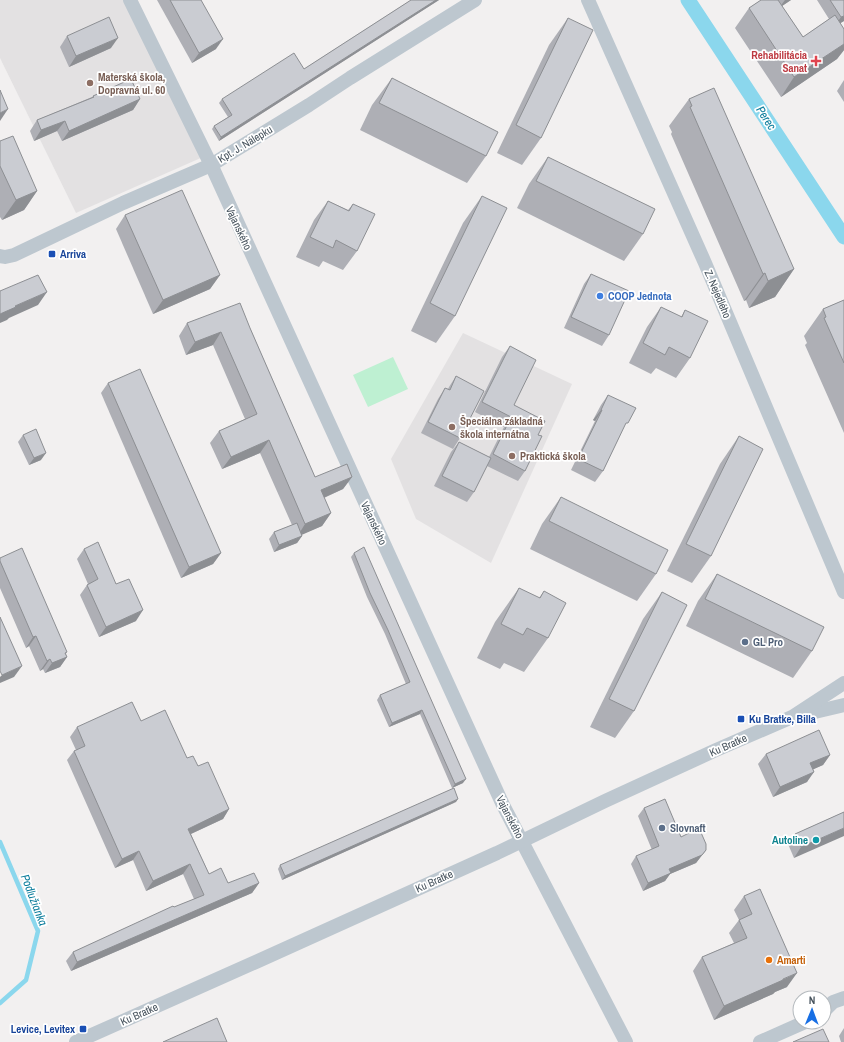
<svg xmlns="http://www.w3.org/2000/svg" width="844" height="1042" viewBox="0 0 844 1042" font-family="'Archivo Narrow',sans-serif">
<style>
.education{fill:#e3e1e2}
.park{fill:#bef0d2}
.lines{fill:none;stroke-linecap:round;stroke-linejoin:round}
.stream{stroke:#8bd7ed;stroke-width:4.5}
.canal{stroke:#8bd7ed;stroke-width:15}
.minor{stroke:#bdc7cf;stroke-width:14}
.wall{fill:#aeafb5}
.shaded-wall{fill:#8d8f93}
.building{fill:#caccd2;stroke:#8d8f93}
.health-dot{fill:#e0444e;stroke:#fff;stroke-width:1.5}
.education-dot{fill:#8d6e63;stroke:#fff;stroke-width:1.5}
.transit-dot{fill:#1a4fb4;stroke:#fff;stroke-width:1.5}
.shop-dot{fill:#3f7fe0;stroke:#fff;stroke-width:1.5}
.service-dot{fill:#5c6f8a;stroke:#fff;stroke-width:1.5}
.culture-dot{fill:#0f9aa8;stroke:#fff;stroke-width:1.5}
.food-dot{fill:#e8710a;stroke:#fff;stroke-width:1.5}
.labels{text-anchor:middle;stroke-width:3.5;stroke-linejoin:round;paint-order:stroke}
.health-label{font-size:11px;font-weight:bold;fill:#be3a42;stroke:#fff;text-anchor:end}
.education-label{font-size:11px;font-weight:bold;fill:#785e54;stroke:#fff;text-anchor:start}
.street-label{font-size:11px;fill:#47535d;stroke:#fff}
.transit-label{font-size:11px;font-weight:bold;fill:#164399;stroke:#fff;text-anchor:start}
.shop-label{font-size:11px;font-weight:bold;fill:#366cbe;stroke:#fff;text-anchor:start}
.service-label{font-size:11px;font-weight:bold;fill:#4e5e75;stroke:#fff;text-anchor:start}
.culture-label{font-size:11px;font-weight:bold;fill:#0d838f;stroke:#fff;text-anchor:end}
.food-label{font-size:11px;font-weight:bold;fill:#c56008;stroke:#fff;text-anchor:start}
.water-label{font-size:12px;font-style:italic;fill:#0c7d9c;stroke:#fff}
</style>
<rect width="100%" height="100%" fill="#f2f0f0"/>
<!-- education -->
<g class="education">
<path d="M0,0H126L203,157L76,213L0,58Z"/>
<path d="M463,333L572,384L491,563L416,519L391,459Z"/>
</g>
<!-- park -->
<path class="park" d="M393,357L408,389L368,407L353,375Z"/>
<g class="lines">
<!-- stream -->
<path class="stream" d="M0,842L38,931L26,980L0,1003"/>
<!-- canal -->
<path class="canal" d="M688,0L844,237"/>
<!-- minor -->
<g class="minor">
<path d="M130,0L214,171L503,805L626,1042"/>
<path d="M588,0L705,263L844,592"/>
<path d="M0,256L5,257L14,255L123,203L211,165L309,105L350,78L475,0"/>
<path d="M802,715L844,705"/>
<path d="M824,1011L833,1002L844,998"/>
<path d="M76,1042L258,961L497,853L605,801L716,750L792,717L844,683"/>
<path d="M760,1042L805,1022"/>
</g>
</g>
<!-- wall -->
<g class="wall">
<path d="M157,0H201L216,49L192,63Z"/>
<path d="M411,0H439L219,141L212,129L214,126L228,117L219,103L222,99L304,69Z"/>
<path d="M761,0H791L782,6L803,37L829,19L817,0H844V22V21L840,23L844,29V50L837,59L781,97L735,28L749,8Z"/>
<path d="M568,18L541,138L522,165L497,153L549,45Z"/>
<path d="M67,36L111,48L69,67L60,47Z"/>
<path d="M392,78L486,156L467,183L360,130L372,105Z"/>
<path d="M844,80V102L837,91Z"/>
<path d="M93,96L140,99L133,110L62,141L57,131L34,141L30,131L37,120L92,97Z"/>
<path d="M689,99L794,269L775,297L749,308L746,300L744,301L671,134L672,132L669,126Z"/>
<path d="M0,141L37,191L24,210L2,220L0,217Z"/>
<path d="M548,157L643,234L624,261L517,208L529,184Z"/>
<path d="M482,196L455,316L436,343L411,331L463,223Z"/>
<path d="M328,201L348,210L353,204L357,251L343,270L323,261L319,267L296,257L314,220Z"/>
<path d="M125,215L220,275L210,289L153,314L116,229Z"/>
<path d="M591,274L609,335L602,346L564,328L584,284Z"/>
<path d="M844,300V433L805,345L807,343L804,336L823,309Z"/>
<path d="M661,307L681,317L685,310L690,358L676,378L656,368L651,374L629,363L647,327Z"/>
<path d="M187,323L250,328L315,477H352L343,489L324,498L331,513L322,526L302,534V536L297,543L274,552L269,539L274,532L292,525L260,453L222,469L210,443L219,431L245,419L213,345L186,355L179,336Z"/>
<path d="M510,346L514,405L538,435L525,471L518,481L487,466L474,492L467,502L434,486L451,452L459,442L489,457L504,427L475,412L502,357Z"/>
<path d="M456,376L460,438L453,449L421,433L438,399L445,388L448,389L449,387Z"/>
<path d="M108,383L221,553L213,564L181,578L101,393Z"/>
<path d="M608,395L622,431L603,471L595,482L571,470L595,421L593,420L601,405Z"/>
<path d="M23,435L41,460L29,465L18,442Z"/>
<path d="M739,436L711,556L692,583L667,571L720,464Z"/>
<path d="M561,497L656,574L637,601L530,549L542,524Z"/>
<path d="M84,549L116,584L136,621L99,637L80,595L87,585L88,584L77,559Z"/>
<path d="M354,553L463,783L452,788L420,714L389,727L377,700L380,695L406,684L385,634L367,597L351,557Z"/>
<path d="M0,558L66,654L67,657L60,667L45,673L43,669L40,671L29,646L26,648L0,588Z"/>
<path d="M717,574L812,651L793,678L686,626L698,601Z"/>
<path d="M519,588L539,598L544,591L548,638L524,672L504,663L500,669L477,658L495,622Z"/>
<path d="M662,592L634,711L615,738L590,727L643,619Z"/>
<path d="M141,721L187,758L198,766L229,809L223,819L191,834L209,874L228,883H259L252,893L71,971L66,961L73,952L194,899L183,874L146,891L133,860L115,868L67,760L74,751L76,750L70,737L77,727Z"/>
<path d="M766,754L830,755L823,765L813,769L807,782L773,797L758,764Z"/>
<path d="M456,802L282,880L278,869L280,865Z"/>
<path d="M644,808L681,837L706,850L696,863L670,874L665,881L643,891L631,864L636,856L652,850L638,816Z"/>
<path d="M844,812L794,858L788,844L795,834Z"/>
<path d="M744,896L787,987L775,992L773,994L714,1020L693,971L702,957L734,943L729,933L739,920L734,910Z"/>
<path d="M844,1028V1042H841L839,1036Z"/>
</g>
<!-- shaded-wall -->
<g class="shaded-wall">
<path d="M436,0H439L219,141L221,137Z"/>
<path d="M785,0H791L779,8Z"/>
<path d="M844,16V21L834,27L841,17Z"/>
<path d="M118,38L111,48L69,67L76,56Z"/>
<path d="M223,39L216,49L192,63L199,53Z"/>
<path d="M844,44V50L837,59L781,97L794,77Z"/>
<path d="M140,99L133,110L62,141L69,131Z"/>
<path d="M8,109L0,121V113Z"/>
<path d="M65,121L57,131L34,141L41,130Z"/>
<path d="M37,191L24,210L2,220L16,200Z"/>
<path d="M794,269L775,297L749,308L768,281Z"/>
<path d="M765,273L746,300L744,301L763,274Z"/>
<path d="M220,275L210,289L153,314L163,300Z"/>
<path d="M47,292L38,305L9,318L7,320L0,323V314L15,306Z"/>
<path d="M221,332L213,345L186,355L195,342Z"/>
<path d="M601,410H602L595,421L593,420Z"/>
<path d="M269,440L260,453L222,469L231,457Z"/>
<path d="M46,453L41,460L29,465L34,458Z"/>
<path d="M352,477L343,489L312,503L321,490Z"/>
<path d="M331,513L322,526L297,537L305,524Z"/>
<path d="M302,536L297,543L274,552L279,545Z"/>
<path d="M221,553L213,564L181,578L189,567Z"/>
<path d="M143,610L136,621L99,637L106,627Z"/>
<path d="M36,636L29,646L26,648L33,637Z"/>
<path d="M67,652L62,659L67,657L60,667L45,673L52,663Z"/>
<path d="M50,659L43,669L40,671L47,661Z"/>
<path d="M22,666L14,677L0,683V677L2,675Z"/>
<path d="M422,710L420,714L389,727L392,723Z"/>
<path d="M830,755L823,765L803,774L810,763Z"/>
<path d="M814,772L807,782L773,797L780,787Z"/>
<path d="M466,779L463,783L452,788L455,784Z"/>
<path d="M458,799L456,802L282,880L285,876Z"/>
<path d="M229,809L223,819L182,838L188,829Z"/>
<path d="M844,828V836L794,858L801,847Z"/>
<path d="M706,850L696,863L670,874L665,881L643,891L648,883L669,869Z"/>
<path d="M139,851L133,860L115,868L122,859Z"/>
<path d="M190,864L183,874L146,891L153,881Z"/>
<path d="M259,883L252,893L71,971L77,962Z"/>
<path d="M797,973L787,987L775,992L773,994L714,1020L724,1006Z"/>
</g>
<!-- building -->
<g class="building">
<path d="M170,0H201L223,39L199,53Z"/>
<path d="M411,0H436L221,137L214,126L232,115L222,99L294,53L304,69Z"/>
<path d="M761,0H778L803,37L835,15L844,29V44L794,77L749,8Z"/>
<path d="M830,0H844V16L841,17Z"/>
<path d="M109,17L118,38L76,56L67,36Z"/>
<path d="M568,18L593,30L541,138L516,125Z"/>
<path d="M392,78L498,132L486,156L379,103Z"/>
<path d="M131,79L140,99L69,131L65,121L41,130L37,120L94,97L93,96Z"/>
<path d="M714,88L794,269L768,281L765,273L763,274L690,107L692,106L689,99Z"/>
<path d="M0,90L8,109L0,113Z"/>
<path d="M13,136L37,191L16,200L0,166V141Z"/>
<path d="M548,157L655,209L643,234L536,181Z"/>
<path d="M182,190L220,275L163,300L125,215Z"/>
<path d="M482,196L507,208L455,316L430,303Z"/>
<path d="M328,201L349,211L353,204L375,214L357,251L336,240L333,248L310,237Z"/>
<path d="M591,274L629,291L609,335L571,317Z"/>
<path d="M38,275L47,292L15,306L16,307L0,314V291Z"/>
<path d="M844,300V363L824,318L826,317L823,309Z"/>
<path d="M240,303L250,328L315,477L347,464L352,477L321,490L331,513L305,524L269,440L231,457L219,431L257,414L221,332L195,342L187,323Z"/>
<path d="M661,307L682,317L685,310L708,321L690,358L669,347L665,355L643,343Z"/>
<path d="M510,346L536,360L514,405L545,421L538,435L542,436L525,471L493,454L511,417L482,402Z"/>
<path d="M140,369L221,553L189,567L108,383Z"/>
<path d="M456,376L484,391L460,438L428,422L445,388L450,390Z"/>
<path d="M608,395L636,408L628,423H626L603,471L578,459L602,410H601Z"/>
<path d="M36,429L46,453L34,458L23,435Z"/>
<path d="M739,436L763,449L711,556L686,544Z"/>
<path d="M459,442L491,458L474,492L442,476Z"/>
<path d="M561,497L668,550L656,574L549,521Z"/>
<path d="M297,523L302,536L279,545L274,532Z"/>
<path d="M98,542L116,584L129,579L143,610L106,627L87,585L98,579L84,549Z"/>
<path d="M364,547L466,779L455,784L422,710L392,723L380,695L410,682L388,630L370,593L354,553Z"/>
<path d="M22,548L67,652L65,653L67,657L52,663L50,659L47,661L36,636L33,637L0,561V558Z"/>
<path d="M717,574L824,627L812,651L705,599Z"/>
<path d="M519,588L540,598L544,591L566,603L548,638L527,628L523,635L501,624Z"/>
<path d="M662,592L687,605L634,711L609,699Z"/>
<path d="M0,617L22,666L2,675L0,671Z"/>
<path d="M132,702L141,721L165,710L187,758L193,756L198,766L208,762L229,809L188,829L209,874L221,868L228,883L254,873L259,883L77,962L73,952L173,906L174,907L204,895L190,864L153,881L139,851L122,859L74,751L85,746L77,727Z"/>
<path d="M819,730L830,755L810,763L814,772L780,787L766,754Z"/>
<path d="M454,788L458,799L285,876L280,865Z"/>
<path d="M665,799L681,837L699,828L706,844V850L702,855L669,869L671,873L648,883L636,856L659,846L644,808Z"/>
<path d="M844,812V828L801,847L795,834Z"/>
<path d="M760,889L797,973L783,979V980L724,1006L702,957L747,938L739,920L752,914L744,896Z"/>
<path d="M217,1018L227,1042H163Z"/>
<path d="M823,1029L829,1042H793Z"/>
</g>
<!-- markers -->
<path class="health-dot" d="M814 55h4v4h4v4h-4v4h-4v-4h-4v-4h4z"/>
<g class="education-dot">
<circle cx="90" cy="83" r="4"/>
<circle cx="452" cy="427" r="4"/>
<circle cx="512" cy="456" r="4"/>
</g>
<g class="transit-dot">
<rect x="48" y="250" width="8" height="8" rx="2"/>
<rect x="737" y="715" width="8" height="8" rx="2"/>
<rect x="79" y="1025" width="8" height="8" rx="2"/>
</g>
<circle class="shop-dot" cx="600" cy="296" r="4"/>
<g class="service-dot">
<circle cx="745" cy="642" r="4"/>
<circle cx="662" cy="828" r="4"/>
</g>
<circle class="culture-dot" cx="816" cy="840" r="4"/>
<circle class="food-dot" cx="769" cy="960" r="4"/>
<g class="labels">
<!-- health labels -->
<g class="health-label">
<text x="807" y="59">Rehabilitácia<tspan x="807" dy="13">Sanat</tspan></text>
</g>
<!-- education labels -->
<g class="education-label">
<text x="98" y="81">Materská škola,<tspan x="98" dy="13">Dopravná ul. 60</tspan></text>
<text x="460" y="425">Špeciálna základná<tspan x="460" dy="13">škola internátna</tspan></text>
<text x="520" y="460">Praktická škola</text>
</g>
<!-- street labels -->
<g class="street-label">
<text transform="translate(245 144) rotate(-31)" y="4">Kpt. J. Nálepku</text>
<text transform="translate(239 228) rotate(65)" y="4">Vajanského</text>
<text transform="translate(718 294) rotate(67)" y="4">Z. Nejedlého</text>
<text transform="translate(374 523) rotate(65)" y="4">Vajanského</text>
<text transform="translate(728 745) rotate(-24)" y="4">Ku Bratke</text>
<text transform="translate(510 817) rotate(63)" y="4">Vajanského</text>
<text transform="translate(434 881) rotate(-24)" y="4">Ku Bratke</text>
<text transform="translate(139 1014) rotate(-24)" y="4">Ku Bratke</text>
</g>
<!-- transit labels -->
<g class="transit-label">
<text x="60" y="258">Arriva</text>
<text x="749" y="723">Ku Bratke, Billa</text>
<text x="75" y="1033" text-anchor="end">Levice, Levitex</text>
</g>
<!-- shop labels -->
<g class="shop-label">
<text x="608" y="300">COOP Jednota</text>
</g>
<!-- service labels -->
<g class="service-label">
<text x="753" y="646">GL Pro</text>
<text x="670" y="832">Slovnaft</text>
</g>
<!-- culture labels -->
<g class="culture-label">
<text x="808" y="844">Autoline</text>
</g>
<!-- food labels -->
<g class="food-label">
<text x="777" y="964">Amarti</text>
</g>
<!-- water labels -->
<g class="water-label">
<text transform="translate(766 118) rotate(57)" y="4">Perec</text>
<text transform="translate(34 900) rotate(69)" y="4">Podlužianka</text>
</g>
</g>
<!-- north arrow -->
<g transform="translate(812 1010) rotate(1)"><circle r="19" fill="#ffffff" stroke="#b5babe"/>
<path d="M0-3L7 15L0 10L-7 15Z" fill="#186fe4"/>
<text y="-6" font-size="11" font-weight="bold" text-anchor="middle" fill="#47535d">N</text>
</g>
</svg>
